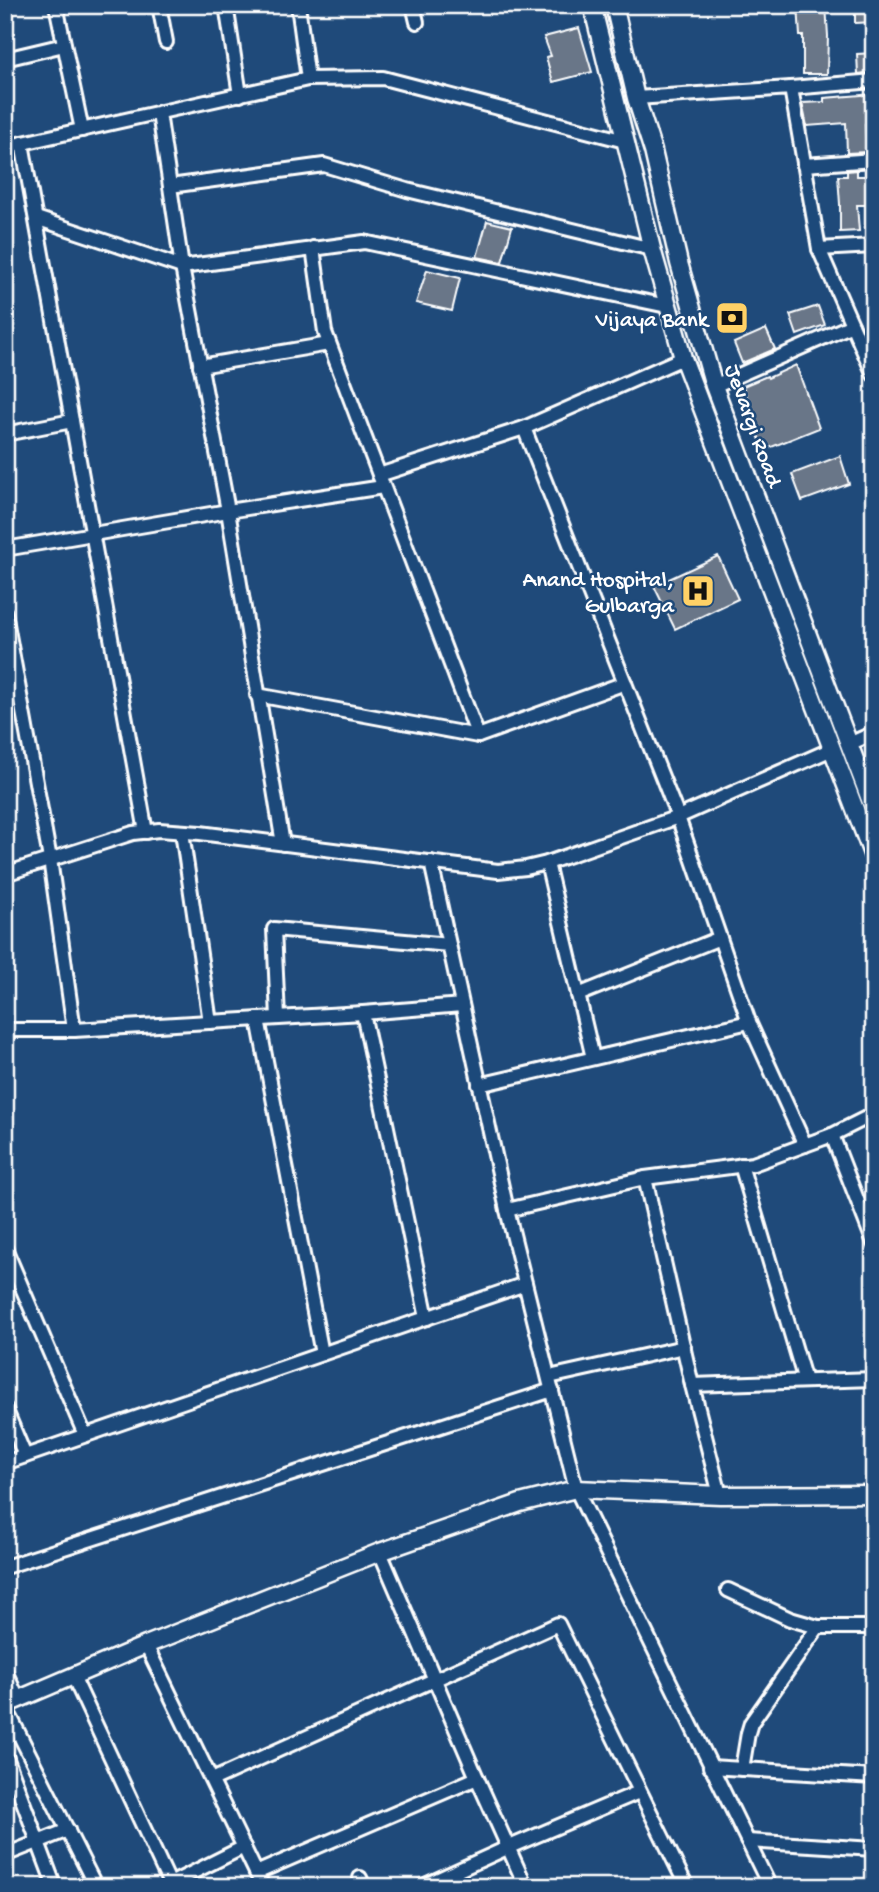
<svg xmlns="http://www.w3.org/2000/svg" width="879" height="1892" viewBox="0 0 879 1892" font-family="'Gochi Hand',sans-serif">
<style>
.building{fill:#697688;stroke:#fff;stroke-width:2}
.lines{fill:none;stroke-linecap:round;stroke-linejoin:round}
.street-casing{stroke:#fff;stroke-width:18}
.secondary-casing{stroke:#fff;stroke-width:21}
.street{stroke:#1f4a7a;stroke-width:12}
.secondary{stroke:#1f4a7a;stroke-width:16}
.labels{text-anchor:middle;stroke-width:5;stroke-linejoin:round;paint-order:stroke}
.poi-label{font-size:23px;fill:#fff;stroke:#1f4a7a;text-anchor:end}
.street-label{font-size:23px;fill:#fff;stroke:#1f4a7a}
</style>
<rect width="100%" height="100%" fill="#1f4a7a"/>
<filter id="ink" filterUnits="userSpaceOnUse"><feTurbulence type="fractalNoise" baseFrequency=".0143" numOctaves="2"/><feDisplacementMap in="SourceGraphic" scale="14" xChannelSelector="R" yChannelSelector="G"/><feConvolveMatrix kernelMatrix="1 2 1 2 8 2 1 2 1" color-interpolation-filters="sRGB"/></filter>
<g filter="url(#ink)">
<!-- building -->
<g class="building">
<path d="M798,5H826L828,36L827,74H803V36H800Z"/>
<path d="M855,5H874V22L855,23Z"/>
<path d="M579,28L592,72L553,82L546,57L551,56L544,37Z"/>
<path d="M874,53V72L858,74L857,54Z"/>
<path d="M874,94V125L865,124L867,152L847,153L846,123L807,126L802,103L824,102V98Z"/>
<path d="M857,170V176H874V205H857L859,231L840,232V204L838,176H847V171Z"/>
<path d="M487,221L512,227L502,262L477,257Z"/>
<path d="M427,270L460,278L452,311L416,303Z"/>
<path d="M818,306L825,325L797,335L790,315Z"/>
<path d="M766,329L775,349L742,363L734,343Z"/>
<path d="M796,365L819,428L764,450L754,425L757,424L743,386L767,376L768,378Z"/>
<path d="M840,456L849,484L802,501L792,474Z"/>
<path d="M718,556L738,599L675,629L654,586Z"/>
</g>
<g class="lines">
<defs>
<g id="street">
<path d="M56,5L82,130"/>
<path d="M159,5L166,42"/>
<path d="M226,5L240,95"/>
<path d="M298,5L308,79"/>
<path d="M413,5L417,22"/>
<path d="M5,59L64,45"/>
<path d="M791,88L874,81"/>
<path d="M636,98L791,88L819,249L874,375"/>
<path d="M159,113L182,267L228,511L283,844"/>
<path d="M22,143L146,832"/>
<path d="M5,147L308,79L383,78L625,141"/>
<path d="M804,165L874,160"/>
<path d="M170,186L324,165L407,190L652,249"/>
<path d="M36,218L182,267L364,242L667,306"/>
<path d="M313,248L325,332L478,736"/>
<path d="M819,249L874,246"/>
<path d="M683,358L524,428L678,817L749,1022L805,1145"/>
<path d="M200,366L329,344"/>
<path d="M714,386L852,325"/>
<path d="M5,434L72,421"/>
<path d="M379,475L524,428"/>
<path d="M5,549L228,511L383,487"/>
<path d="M5,613L50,859L74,1030"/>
<path d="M257,695L478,736L625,683"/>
<path d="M849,744L874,733"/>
<path d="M182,832L210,1022"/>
<path d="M431,862L507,1210L576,1489L770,1887"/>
<path d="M547,863L593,1058"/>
<path d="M5,874L133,833L159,830L200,833L498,871L526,868L547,863L678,817L832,749"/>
<path d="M578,995L720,938"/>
<path d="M278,1018L274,929L449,945"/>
<path d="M258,1019L322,1354"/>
<path d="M5,1030H74L363,1013"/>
<path d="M479,1085L749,1022"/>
<path d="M832,1135L874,1243"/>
<path d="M741,1165L805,1381"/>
<path d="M507,1210L645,1178"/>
<path d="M5,1248L85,1435"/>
<path d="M427,1318L363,1013L462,1005"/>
<path d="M549,1377L684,1347"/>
<path d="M692,1385L874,1379"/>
<path d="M5,1408L25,1456"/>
<path d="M5,1463L525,1284"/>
<path d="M720,1495L692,1385L645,1178L753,1164L832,1135L874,1114"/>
<path d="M380,1552L477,1778"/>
<path d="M5,1567L552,1390"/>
<path d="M728,1590L790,1619L818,1627H874"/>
<path d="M146,1645L263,1887"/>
<path d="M5,1671L18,1699"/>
<path d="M73,1676L170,1884L244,1847"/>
<path d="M5,1706L96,1887"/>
<path d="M5,1754L55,1887"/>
<path d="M710,1767L874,1777"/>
<path d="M742,1769L748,1733L751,1723L818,1627"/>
<path d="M212,1780L558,1624L687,1887"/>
<path d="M747,1841L874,1849"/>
<path d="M5,1855L68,1830"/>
<path d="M256,1873L477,1778L526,1887"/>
<path d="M360,1878L364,1887"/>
<path d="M421,1887L507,1848L639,1792"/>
</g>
<g id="secondary">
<path d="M592,5L652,249L683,358L874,859"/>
<path d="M614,5L636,98L653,151L679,263L714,386L874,810"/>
<path d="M5,1705L146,1645L380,1552L520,1503L576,1489L720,1495L874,1494"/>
</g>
</defs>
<!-- street casing -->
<use href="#street" class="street-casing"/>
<!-- secondary casing -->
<use href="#secondary" class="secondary-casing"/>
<!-- street -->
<use href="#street" class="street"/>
<!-- secondary -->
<use href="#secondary" class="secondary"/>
</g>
</g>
<!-- icons -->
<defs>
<symbol id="bank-square" viewBox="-11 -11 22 22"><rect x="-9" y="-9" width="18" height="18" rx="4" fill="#ffd166" stroke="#1f4a7a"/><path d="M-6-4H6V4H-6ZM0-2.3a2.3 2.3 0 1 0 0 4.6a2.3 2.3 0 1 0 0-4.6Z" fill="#111"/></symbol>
<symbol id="hospital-square" viewBox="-11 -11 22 22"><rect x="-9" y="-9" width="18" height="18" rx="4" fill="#ffd166" stroke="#1f4a7a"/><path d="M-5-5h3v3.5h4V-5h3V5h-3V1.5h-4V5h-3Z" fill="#111"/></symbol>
</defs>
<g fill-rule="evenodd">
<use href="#bank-square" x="713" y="299" width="38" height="38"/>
<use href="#hospital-square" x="679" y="572" width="38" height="38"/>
</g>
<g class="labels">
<!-- poi labels -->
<g class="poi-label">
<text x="708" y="326">Vijaya Bank</text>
<text x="674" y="586">Anand Hospital,<tspan x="674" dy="26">Gulbarga</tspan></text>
</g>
<!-- street labels -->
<g class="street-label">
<text transform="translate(755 425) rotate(70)" y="8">Jevargi Road</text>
</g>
</g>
<!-- margin -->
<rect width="879" height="1892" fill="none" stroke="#1f4a7a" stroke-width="28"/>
<rect x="14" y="14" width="851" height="1864" fill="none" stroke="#fff" stroke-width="2.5" filter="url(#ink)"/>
</svg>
